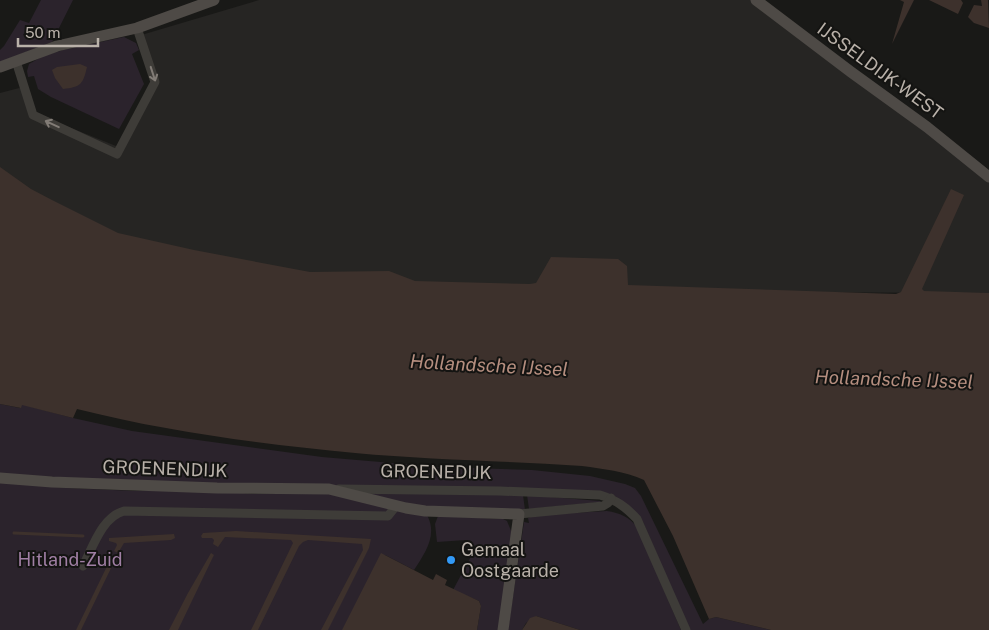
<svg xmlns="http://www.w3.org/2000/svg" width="989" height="630" viewBox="0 0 989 630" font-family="'Public Sans',sans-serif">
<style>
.built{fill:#262523}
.green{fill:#2b232c}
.water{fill:#3d312c}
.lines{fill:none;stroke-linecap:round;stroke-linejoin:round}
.stream{stroke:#3d312c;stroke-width:3}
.street{stroke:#3e3c38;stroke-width:9}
.secondary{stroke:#4e4a46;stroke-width:11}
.oneway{stroke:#827c76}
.poi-dot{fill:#3299f6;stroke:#141412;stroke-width:2}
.labels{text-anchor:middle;stroke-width:4;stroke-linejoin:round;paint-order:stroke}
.street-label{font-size:18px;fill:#b9b1a9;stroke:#141412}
.poi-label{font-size:18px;fill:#b9b1a9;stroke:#141412;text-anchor:start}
.park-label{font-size:18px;fill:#a07fa4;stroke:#141412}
.water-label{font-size:19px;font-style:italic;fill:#b58e7f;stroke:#141412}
</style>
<rect width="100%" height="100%" fill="#191917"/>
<!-- built -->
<path class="built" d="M259,0H754L989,180V293L484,291L184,276L0,181V93L27,86L34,113L121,148L156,83L138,36Z"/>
<!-- green -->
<g class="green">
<path d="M41,0H73L52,42L0,62V50L4,46L20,20L29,23Z"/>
<path d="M124,37L136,43L139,50L132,54L144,84L119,129L51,97L38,89L34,76L28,77L27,71L29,64L43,56L63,50Z"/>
<path d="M0,404L20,408L21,404L73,418L132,431L322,457L439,467L532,470L590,476L625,484L635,488L641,496L703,624L709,619L716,617L771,630H689L643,522L633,510L606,496L202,485L0,474Z"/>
<path d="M0,482L67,488L136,491H221L253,494L364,493L523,495L525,510L427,515C438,535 425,553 414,570L385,555L349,630H0Z"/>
<path d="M527,495L600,501L601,502L529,509Z"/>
<path d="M607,511C620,513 629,517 637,527L681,630H580L536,616L526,623L522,630H508L524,522L529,523L528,518L536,515Z"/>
<path d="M438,516L503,519L507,521L512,533L499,630H477L481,606L479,601L453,590L476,547L466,540L437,542L435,524Z"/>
</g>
<!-- water -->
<g class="water">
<path d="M900,0H914L892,44L904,2Z"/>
<path d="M929,0H961L963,3L958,14Z"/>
<path d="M981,0H988L989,28L974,23L968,17L974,5L982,6Z"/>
<path d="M80,64L87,67C83,84 81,87 63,89L55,78L52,70L57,67Z"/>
<path d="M0,167L31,189L52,200L118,233L194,250L310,272L389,271L415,281L530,284L536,283L551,257L618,259L627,266L628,285L896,294L901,292L951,189L964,195L922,289L924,291L989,293V630H771L716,617L709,619L673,536L644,480C625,471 603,469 582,466C507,461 430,460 355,453C262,444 168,432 77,409L73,418L22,405L21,408L0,404Z"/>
<path d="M236,531L371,539L369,548L328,630H321L363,550L362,544L308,540L303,542L299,546L258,630H251L293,543L291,540L225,537L218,547L213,544L214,540L212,538H202L201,536L203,533Z"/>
<path d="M174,534L175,538L171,540L124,543L118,553L114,551L117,545L116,543L109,541V538Z"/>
<path d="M211,553L214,555L212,559L178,630H169L188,593Z"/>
<path d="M381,553L433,580L436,574L447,580L445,585L479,601L481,606L477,630H342Z"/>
<path d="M111,558L115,560L81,630H76Z"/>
<path d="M536,616L580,630H522L530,618Z"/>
</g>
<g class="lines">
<!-- stream -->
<path class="stream" d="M14,533L83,536"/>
<!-- street -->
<g class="street">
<path d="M16,61L33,115L117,154L155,82L137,28"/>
<path d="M339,489L500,491L600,495C616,500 626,507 637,519L686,630"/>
<path d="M519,514L603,506L608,503L611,498"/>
<path d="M83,566C93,547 102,517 124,511L388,516L396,506"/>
</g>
<!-- secondary -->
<g class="secondary">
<path d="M756,0L851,72L927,127L989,177"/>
<path d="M0,67L57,46L137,28L214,0"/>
<path d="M0,478L52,482L217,488L329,489L406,508L425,511L519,514L503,630"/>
</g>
</g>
<!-- one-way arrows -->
<defs><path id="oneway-shaft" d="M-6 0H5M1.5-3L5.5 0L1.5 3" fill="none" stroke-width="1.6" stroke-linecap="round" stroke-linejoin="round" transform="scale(1.25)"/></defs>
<g class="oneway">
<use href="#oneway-shaft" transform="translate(153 74) rotate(72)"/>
<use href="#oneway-shaft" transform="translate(52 124) rotate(-155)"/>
</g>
<!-- markers -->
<circle class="poi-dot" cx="451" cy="560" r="5"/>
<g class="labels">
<!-- street labels -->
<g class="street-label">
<text transform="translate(880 71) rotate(36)" y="6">IJSSELDIJK-WEST</text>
<text transform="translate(165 469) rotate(2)" y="6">GROENENDIJK</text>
<text transform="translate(436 472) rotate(1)" y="6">GROENEDIJK</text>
</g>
<!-- poi labels -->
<g class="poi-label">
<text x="461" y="556">Gemaal<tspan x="461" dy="21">Oostgaarde</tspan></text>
</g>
<!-- park labels -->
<g class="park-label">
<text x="70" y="566">Hitland-Zuid</text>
</g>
<!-- water labels -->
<g class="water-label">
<text transform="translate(489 365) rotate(3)" y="7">Hollandsche IJssel</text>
<text transform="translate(894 379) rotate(2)" y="7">Hollandsche IJssel</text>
</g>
</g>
<!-- scale -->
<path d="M18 38v8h80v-8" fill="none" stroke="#b9b1a9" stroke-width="2.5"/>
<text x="25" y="38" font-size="15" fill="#b9b1a9" stroke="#141412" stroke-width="4" paint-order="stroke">50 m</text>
</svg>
